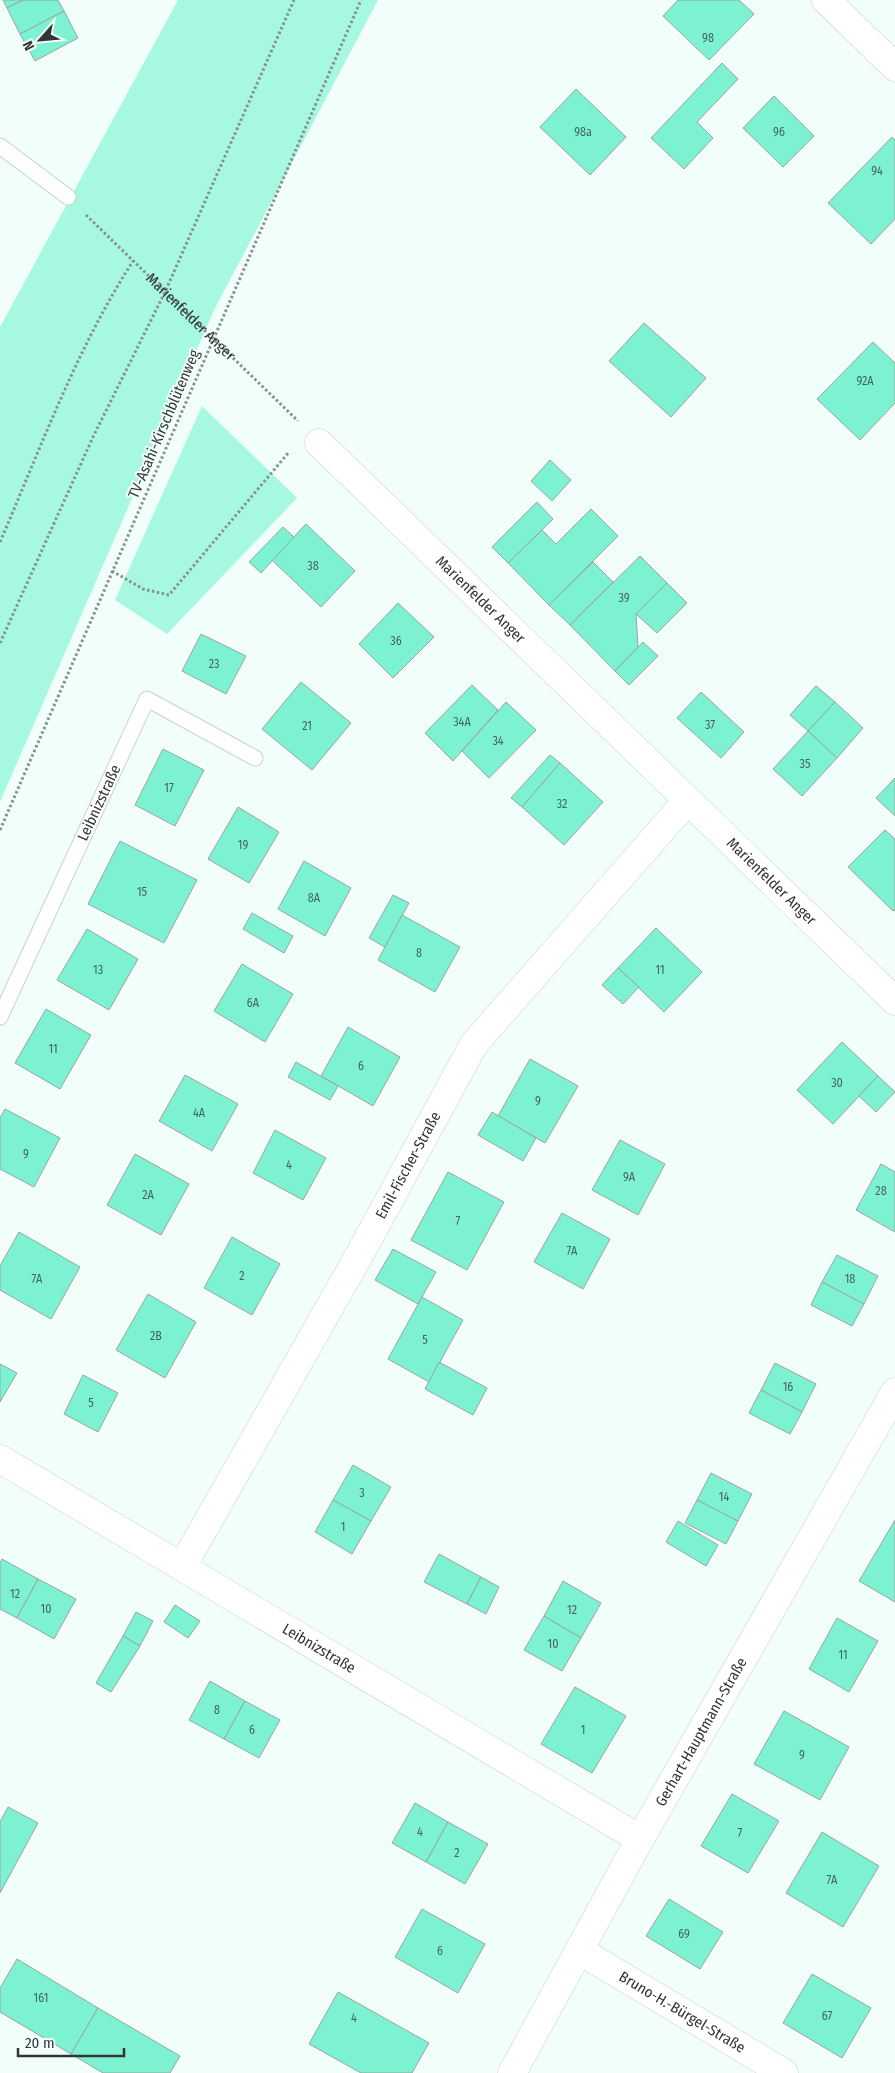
<svg xmlns="http://www.w3.org/2000/svg" width="895" height="2073" viewBox="0 0 895 2073" font-family="'Fira Sans Condensed',sans-serif">
<style>
.green{fill:#a6f9e0}
.building{fill:#7df2d2;stroke:#9aa5a2}
.lines{fill:none;stroke-linecap:round;stroke-linejoin:round}
.service-casing{stroke:#c7d3cf;stroke-width:17}
.minor-casing{stroke:#c7d3cf;stroke-width:29}
.path{stroke:#88918e;stroke-width:3;stroke-dasharray:2.5 2.5;stroke-linecap:butt}
.service{stroke:#fff;stroke-width:15}
.minor{stroke:#fff;stroke-width:28}
.labels{text-anchor:middle;stroke-width:4;stroke-linejoin:round;paint-order:stroke}
.number-label{font-size:12px;fill:#44655c}
.street-label{font-size:15px;fill:#313634;stroke:#f2fefa}
</style>
<rect width="100%" height="100%" fill="#f2fefa"/>
<!-- green -->
<g class="green">
<path d="M178,0H378L214,310L0,802V327Z"/>
<path d="M202,406L297,498L167,634L115,600Z"/>
</g>
<!-- building -->
<g class="building">
<path d="M3,0H23L7,8Z"/>
<path d="M23,0H58L64,11L20,34L7,8Z"/>
<path d="M678,0H739L754,14L709,60L663,16Z"/>
<path d="M64,11L78,38L35,61L20,34Z"/>
<path d="M722,63L738,79L697,122L713,138L684,169L651,138Z"/>
<path d="M576,89L626,137L590,175L540,127Z"/>
<path d="M774,96L814,136L783,167L743,128Z"/>
<path d="M892,137L895,140V219L871,244L828,203Z"/>
<path d="M644,323L706,378L671,417L609,361Z"/>
<path d="M873,342L895,363V403L860,440L817,399Z"/>
<path d="M550,460L571,480L552,501L531,481Z"/>
<path d="M537,502L553,519L508,563L492,547Z"/>
<path d="M591,509L618,536L549,605L508,563L542,530L556,544Z"/>
<path d="M306,524L355,571L321,607L272,560Z"/>
<path d="M283,527L294,537L261,573L249,562Z"/>
<path d="M640,556L667,583L636,614L638,647L615,671L570,625Z"/>
<path d="M593,562L613,582L570,625L549,605Z"/>
<path d="M667,583L687,603L657,633L636,614Z"/>
<path d="M398,603L434,637L393,678L359,644Z"/>
<path d="M201,634L246,656L226,694L182,671Z"/>
<path d="M643,642L658,656L629,685L615,671Z"/>
<path d="M301,682L351,723L312,770L262,729Z"/>
<path d="M472,685L498,710L453,761L425,733Z"/>
<path d="M816,686L835,702L808,731L790,715Z"/>
<path d="M701,692L744,732L721,758L677,718Z"/>
<path d="M506,702L536,730L489,778L462,751Z"/>
<path d="M835,702L863,728L837,758L808,731Z"/>
<path d="M808,731L837,758L802,796L773,769Z"/>
<path d="M163,749L204,770L175,826L135,805Z"/>
<path d="M550,755L560,763L522,807L511,798Z"/>
<path d="M560,763L603,802L564,845L522,807Z"/>
<path d="M895,778V816L876,798Z"/>
<path d="M238,807L279,832L249,883L208,859Z"/>
<path d="M885,830L895,839V910L893,911L848,867Z"/>
<path d="M120,841L197,880L164,943L88,904Z"/>
<path d="M304,861L351,888L325,936L278,909Z"/>
<path d="M393,895L409,903L385,947L369,938Z"/>
<path d="M252,913L293,936L284,953L243,929Z"/>
<path d="M402,915L460,947L435,992L378,960Z"/>
<path d="M656,928L702,972L664,1012L618,968Z"/>
<path d="M87,929L138,959L109,1010L57,980Z"/>
<path d="M242,964L293,994L265,1042L214,1011Z"/>
<path d="M618,968L639,987L623,1004L602,985Z"/>
<path d="M46,1009L91,1035L60,1089L15,1063Z"/>
<path d="M348,1027L400,1057L373,1106L321,1076Z"/>
<path d="M842,1042L878,1076L833,1124L797,1090Z"/>
<path d="M530,1059L578,1086L545,1143L498,1116Z"/>
<path d="M296,1062L338,1086L330,1100L288,1077Z"/>
<path d="M185,1075L238,1104L212,1151L159,1121Z"/>
<path d="M878,1076L895,1092L876,1112L859,1096Z"/>
<path d="M5,1109L60,1138L34,1187L0,1169V1118Z"/>
<path d="M492,1112L536,1138L523,1161L478,1135Z"/>
<path d="M275,1130L326,1158L303,1200L253,1173Z"/>
<path d="M620,1140L665,1164L638,1215L592,1190Z"/>
<path d="M135,1154L189,1184L161,1235L107,1205Z"/>
<path d="M881,1164L895,1172V1232L856,1210Z"/>
<path d="M448,1172L504,1202L467,1270L411,1240Z"/>
<path d="M562,1213L610,1239L583,1289L534,1262Z"/>
<path d="M19,1232L80,1267L51,1319L0,1290V1266Z"/>
<path d="M232,1237L280,1264L252,1315L204,1288Z"/>
<path d="M393,1249L436,1272L418,1304L375,1280Z"/>
<path d="M837,1255L878,1276L864,1304L822,1282Z"/>
<path d="M822,1282L864,1304L852,1326L811,1305Z"/>
<path d="M148,1294L196,1322L165,1378L116,1350Z"/>
<path d="M422,1297L463,1320L429,1382L388,1359Z"/>
<path d="M439,1362L487,1388L473,1415L425,1389Z"/>
<path d="M775,1363L816,1384L802,1412L761,1390Z"/>
<path d="M0,1364L17,1373L0,1402Z"/>
<path d="M83,1375L118,1393L98,1432L64,1414Z"/>
<path d="M761,1390L802,1412L790,1434L749,1413Z"/>
<path d="M353,1465L391,1487L371,1521L333,1500Z"/>
<path d="M711,1473L752,1494L738,1521L697,1500Z"/>
<path d="M333,1500L371,1521L352,1554L315,1532Z"/>
<path d="M697,1500L738,1521L726,1544L685,1523Z"/>
<path d="M895,1520V1602L859,1581Z"/>
<path d="M678,1521L718,1545L706,1566L666,1542Z"/>
<path d="M439,1554L481,1577L467,1604L424,1582Z"/>
<path d="M2,1559L38,1579L17,1618L0,1609V1563Z"/>
<path d="M481,1577L499,1587L486,1614L467,1604Z"/>
<path d="M38,1579L76,1599L54,1639L17,1618Z"/>
<path d="M563,1581L601,1603L581,1638L544,1616Z"/>
<path d="M175,1605L200,1621L188,1638L164,1622Z"/>
<path d="M136,1612L153,1621L140,1646L123,1636Z"/>
<path d="M544,1616L581,1638L562,1671L524,1650Z"/>
<path d="M837,1618L878,1641L849,1692L809,1669Z"/>
<path d="M123,1636L140,1646L111,1692L96,1683Z"/>
<path d="M210,1681L245,1701L224,1739L189,1720Z"/>
<path d="M575,1687L626,1716L592,1773L541,1744Z"/>
<path d="M245,1701L280,1720L259,1758L224,1739Z"/>
<path d="M784,1711L849,1747L820,1800L754,1764Z"/>
<path d="M732,1794L779,1821L748,1873L701,1846Z"/>
<path d="M415,1803L448,1822L426,1862L392,1843Z"/>
<path d="M8,1807L38,1823L0,1893V1822Z"/>
<path d="M448,1822L488,1844L465,1884L426,1862Z"/>
<path d="M822,1832L879,1866L843,1927L786,1893Z"/>
<path d="M669,1899L723,1932L700,1969L646,1936Z"/>
<path d="M422,1909L485,1944L458,1993L395,1957Z"/>
<path d="M17,1959L98,2008L71,2054L0,2012V1988Z"/>
<path d="M812,1974L871,2008L842,2058L783,2023Z"/>
<path d="M338,1992L429,2043L412,2073H361L309,2044Z"/>
<path d="M98,2008L180,2056L170,2073H103L71,2054Z"/>
</g>
<g class="lines">
<defs>
<g id="service">
<path d="M0,146L68,197"/>
<path id="s2" d="M0,1017L147,699L255,758"/>
</g>
<g id="minor">
<path d="M826,0L895,67"/>
<path id="s3" d="M319,443L895,1001"/>
<path id="s4" d="M0,1459L640,1839"/>
<path id="s5" d="M182,1567L361,1252L474,1044L687,801"/>
<path id="s6" d="M580,1951L784,2073"/>
<path id="s7" d="M512,2073L640,1839L895,1392"/>
</g>
</defs>
<!-- service casing -->
<use href="#service" class="service-casing"/>
<!-- minor casing -->
<use href="#minor" class="minor-casing"/>
<!-- path -->
<g class="path">
<path id="s1" d="M86,215L298,421"/>
<path d="M0,542C41,447 77,348 133,261"/>
<path d="M112,571L143,589L169,595L289,452"/>
<path d="M0,643L93,437L165,292L294,0"/>
<path d="M0,830L361,0"/>
</g>
<!-- service -->
<use href="#service" class="service"/>
<!-- minor -->
<use href="#minor" class="minor"/>
</g>
<g class="labels">
<!-- number labels -->
<g class="number-label">
<text x="708" y="42">98</text>
<text x="583" y="136">98a</text>
<text x="779" y="136">96</text>
<text x="877" y="175">94</text>
<text x="865" y="385">92A</text>
<text x="313" y="570">38</text>
<text x="624" y="602">39</text>
<text x="396" y="645">36</text>
<text x="214" y="668">23</text>
<text x="462" y="726">34A</text>
<text x="710" y="729">37</text>
<text x="307" y="730">21</text>
<text x="498" y="745">34</text>
<text x="805" y="768">35</text>
<text x="169" y="792">17</text>
<text x="562" y="808">32</text>
<text x="243" y="849">19</text>
<text x="142" y="896">15</text>
<text x="314" y="902">8A</text>
<text x="419" y="957">8</text>
<text x="98" y="974">13</text>
<text x="660" y="974">11</text>
<text x="253" y="1007">6A</text>
<text x="53" y="1053">11</text>
<text x="361" y="1070">6</text>
<text x="837" y="1087">30</text>
<text x="538" y="1105">9</text>
<text x="199" y="1117">4A</text>
<text x="26" y="1158">9</text>
<text x="289" y="1169">4</text>
<text x="629" y="1181">9A</text>
<text x="881" y="1195">28</text>
<text x="148" y="1199">2A</text>
<text x="458" y="1225">7</text>
<text x="572" y="1255">7A</text>
<text x="242" y="1280">2</text>
<text x="37" y="1283">7A</text>
<text x="850" y="1283">18</text>
<text x="156" y="1340">2B</text>
<text x="425" y="1344">5</text>
<text x="788" y="1391">16</text>
<text x="91" y="1407">5</text>
<text x="362" y="1497">3</text>
<text x="724" y="1501">14</text>
<text x="343" y="1531">1</text>
<text x="15" y="1598">12</text>
<text x="46" y="1613">10</text>
<text x="572" y="1614">12</text>
<text x="553" y="1648">10</text>
<text x="843" y="1659">11</text>
<text x="217" y="1714">8</text>
<text x="252" y="1734">6</text>
<text x="583" y="1734">1</text>
<text x="802" y="1759">9</text>
<text x="420" y="1836">4</text>
<text x="740" y="1837">7</text>
<text x="457" y="1857">2</text>
<text x="832" y="1884">7A</text>
<text x="684" y="1938">69</text>
<text x="440" y="1955">6</text>
<text x="41" y="2002">161</text>
<text x="827" y="2020">67</text>
<text x="354" y="2022">4</text>
</g>
<!-- street labels -->
<g class="street-label">
<text dy="5" stroke="none"><textPath href="#s1" startOffset="146">Marienfelder Anger</textPath></text>
<text transform="translate(164 424) rotate(-67)" y="5">TV-Asahi-Kirschblütenweg</text>
<text dy="5" stroke="none"><textPath href="#s3" startOffset="225">Marienfelder Anger</textPath></text>
<text dy="5" stroke="none"><textPath href="#s2" startOffset="236">Leibnizstraße</textPath></text>
<text dy="5" stroke="none"><textPath href="#s3" startOffset="630">Marienfelder Anger</textPath></text>
<text dy="5" stroke="none"><textPath href="#s5" startOffset="461">Emil-Fischer-Straße</textPath></text>
<text dy="5" stroke="none"><textPath href="#s4" startOffset="371">Leibnizstraße</textPath></text>
<text dy="5" stroke="none"><textPath href="#s7" startOffset="390">Gerhart-Hauptmann-Straße</textPath></text>
<text dy="5" stroke="none"><textPath href="#s6" startOffset="119">Bruno-H.-Bürgel-Straße</textPath></text>
</g>
</g>
<!-- north arrow -->
<g transform="translate(40 40) rotate(243)" stroke="#f2fefa" stroke-width="4" paint-order="stroke">
<path d="M0-4L9 19L0 12L-9 19Z" fill="#313634"/>
<text y="-8" font-size="14" font-weight="bold" text-anchor="middle" fill="#313634">N</text>
</g>
<!-- scale -->
<path d="M18 2048v8h106v-8" fill="none" stroke="#313634" stroke-width="2.5"/>
<text x="25" y="2048" font-size="15" fill="#313634" stroke="#f2fefa" stroke-width="4" paint-order="stroke">20 m</text>
</svg>
